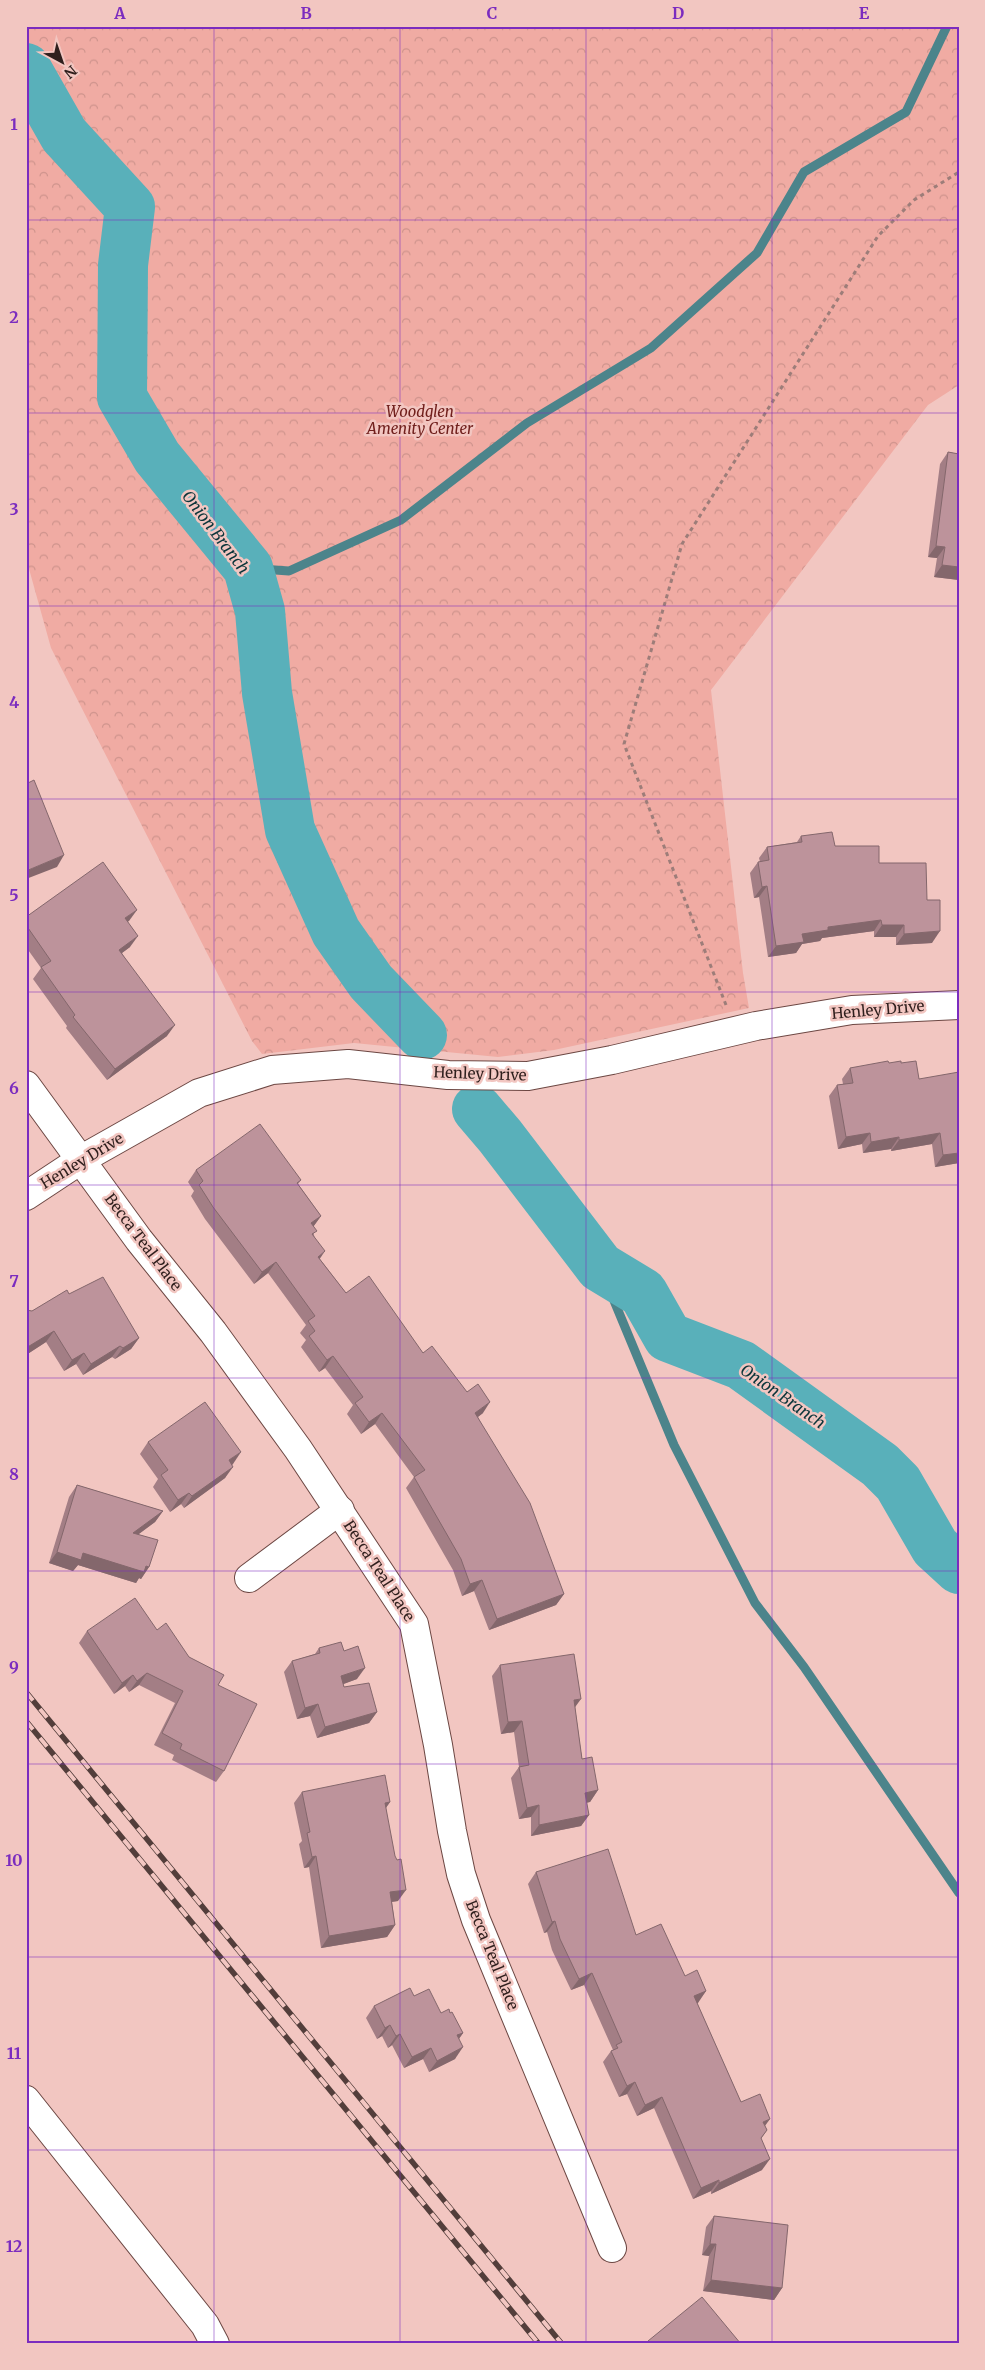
<svg xmlns="http://www.w3.org/2000/svg" width="985" height="2370" viewBox="0 0 985 2370" font-family="Merriweather,serif">
<style>
.park{fill:url(#park-crowns)}
.lines{fill:none;stroke-linecap:round;stroke-linejoin:round}
.stream{stroke:#4c848b;stroke-width:9}
.river{stroke:#59b0ba;stroke-width:50}
.minor-casing{stroke:#6c4743;stroke-width:30}
.path{stroke:#9d7d79;stroke-width:3;stroke-dasharray:4 4;stroke-linecap:butt}
.minor{stroke:#fff;stroke-width:28}
.rail-casing{stroke:#533e3b;stroke-width:5.5}
.rail{stroke:#f2c6c1;stroke-width:4;stroke-dasharray:11;stroke-linecap:butt}
.wall{fill:#a37e85}
.shaded-wall{fill:#84676c}
.building{fill:#bd939b;stroke:#84676c}
.grid{fill:none;stroke:#7b2cbf;stroke-width:1;stroke-opacity:0.55}
.labels{text-anchor:middle;stroke-width:5;stroke-linejoin:round;paint-order:stroke}
.park-label{font-size:15px;font-style:italic;fill:#71201d;stroke:#f2c6c1}
.street-label{font-size:15px;fill:#2f1f1d;stroke:#f2c6c1}
.water-label{font-size:16px;font-style:italic;fill:#0b353a;stroke:#f2c6c1}
.neatline{fill:none;stroke:#7b2cbf;stroke-width:2}
.grid-label{font-size:16px;text-anchor:middle;font-weight:bold;fill:#7b2cbf}
</style>
<defs>
<pattern id="park-crowns" width="20" height="18" patternUnits="userSpaceOnUse" patternTransform="scale(1.25)"><rect width="20" height="18" fill="#f0aba3"/><path d="M2 6a3 3 0 1 1 6 0M12 15a3 3 0 1 1 6 0" fill="none" stroke="#ce938c"/></pattern>
</defs>
<rect width="100%" height="100%" fill="#f2c6c1"/>
<!-- park -->
<path class="park" d="M26,26H959V385L928,405L711,690L743,973L749,1008L554,1050L498,1057L354,1043L262,1054L252,1041L51,648L26,558Z"/>
<g class="lines">
<!-- stream -->
<g class="stream">
<path d="M248,568L289,571L401,520L527,423L651,348L757,253L804,172L906,112L947,26"/>
<path d="M600,1267L674,1445L755,1603L804,1667L959,1893"/>
</g>
<!-- river -->
<g class="river">
<path d="M26,68L64,135L130,207L123,265L122,397L157,457L248,568L260,611L267,693L290,830L336,932L371,982L422,1035"/>
<path d="M477,1109L500,1136L600,1267L643,1293L668,1337L741,1365L880,1465L898,1483L935,1547L959,1569"/>
</g>
<defs>
<g id="minor">
<path d="M26,1085L139,1240L213,1332L298,1449L414,1624L438,1745L452,1831L461,1874L476,1920L612,2248"/>
<path d="M26,1196L82,1159L199,1093L272,1070L348,1064L448,1075L528,1076L612,1060L756,1026L852,1010L959,1005"/>
<path d="M249,1578L340,1510"/>
<path d="M26,2100L205,2325L215,2344"/>
</g>
</defs>
<!-- minor casing -->
<use href="#minor" class="minor-casing"/>
<!-- path -->
<path class="path" d="M726,1005L624,744L682,544L878,236L914,200L959,172"/>
<!-- minor -->
<use href="#minor" class="minor"/>
<defs>
<g id="rail">
<path d="M26,1692L562,2344"/>
<path d="M26,1721L539,2344"/>
</g>
</defs>
<!-- rail casing -->
<use href="#rail" class="rail-casing"/>
<!-- rail -->
<use href="#rail" class="rail"/>
</g>
<!-- wall -->
<g class="wall">
<path d="M948,452L959,454V580L934,577L937,558L928,557L940,464Z"/>
<path d="M801,836L835,846L879,863L927,900L932,943L896,945V937H874V931L822,938L820,941L802,944L796,953L768,957L759,897L754,898L750,873L758,862H760L759,858L767,847L797,842Z"/>
<path d="M26,917L129,921H128L130,947L122,953L167,1036L107,1080L66,1028L67,1026L33,979L41,968L26,947Z"/>
<path d="M901,1063L919,1079L959,1163L935,1167L932,1144L891,1151V1149L863,1153L862,1144L838,1149L829,1096L837,1085L843,1084L842,1079L850,1068Z"/>
<path d="M196,1170L301,1180L298,1184L321,1216L313,1227L314,1235L320,1259L346,1293L423,1353L483,1413L478,1417L564,1594L556,1605L489,1630L474,1591L462,1596L453,1570L406,1488L414,1477L375,1424L361,1434L347,1414L353,1405L325,1368L319,1372L301,1347L306,1340L300,1333L306,1325L268,1273L254,1284L205,1219L191,1196L194,1191L188,1182Z"/>
<path d="M69,1294L139,1338L131,1349L115,1359L112,1357L83,1375L76,1364L64,1371L46,1342L26,1355V1310L32,1311Z"/>
<path d="M148,1442L233,1464L232,1465L225,1478L184,1508L181,1504L170,1512L153,1487L158,1479L140,1454Z"/>
<path d="M77,1485L163,1511L155,1522L139,1534L149,1567L141,1579L139,1578L136,1583L78,1565L73,1571L49,1563L69,1497Z"/>
<path d="M157,1630L189,1657L218,1685L224,1771L216,1782L172,1760L174,1755L154,1745L175,1703L139,1685L129,1692L125,1686L114,1694L79,1643L87,1631Z"/>
<path d="M319,1648L344,1651L357,1679L343,1684L344,1687L377,1712L369,1723L317,1738L310,1716L297,1719L284,1672L292,1661L315,1654Z"/>
<path d="M500,1665L575,1707L582,1759L598,1790L590,1802L586,1803L589,1815L581,1826L531,1836V1817L519,1819L511,1778L519,1767L514,1732L501,1734L492,1676Z"/>
<path d="M302,1792L390,1802L386,1808L398,1901L392,1902L395,1925L387,1937L321,1948L309,1867L304,1868L299,1844L302,1841L294,1803Z"/>
<path d="M536,1872L636,1935L685,1976L706,1991L697,2003L741,2102L765,2126L767,2130L761,2139L762,2170L711,2194V2191L693,2199L654,2108L637,2116L627,2094L619,2097L603,2062L611,2051L613,2050L584,1985L571,1990L552,1950L547,1932L544,1933L528,1884Z"/>
<path d="M414,1996L441,2013H450L463,2033L459,2039L455,2059L429,2072L423,2059L404,2068L392,2045L388,2048L382,2036L377,2039L366,2018L374,2006Z"/>
<path d="M714,2216L782,2288L774,2300L703,2291L709,2256L702,2255L706,2227Z"/>
</g>
<!-- shaded-wall -->
<g class="shaded-wall">
<path d="M936,546L945,547L937,558L928,557Z"/>
<path d="M942,565L959,567V580L934,577Z"/>
<path d="M64,855L57,867L26,879V871Z"/>
<path d="M767,886L759,897L754,898L762,887Z"/>
<path d="M137,910L129,921L117,929L125,918Z"/>
<path d="M881,920L874,931L822,938L820,941L802,944L796,953L768,957L776,946L802,934L828,927Z"/>
<path d="M882,925H904L896,937H874Z"/>
<path d="M940,931L932,943L896,945L904,934Z"/>
<path d="M138,936L130,947L111,961L119,950Z"/>
<path d="M175,1025L167,1036L107,1080L115,1069Z"/>
<path d="M870,1133L862,1144L838,1149L846,1137Z"/>
<path d="M940,1133L932,1144L891,1151L899,1140Z"/>
<path d="M899,1137L891,1149L863,1153L871,1142Z"/>
<path d="M959,1153V1163L935,1167L943,1155Z"/>
<path d="M321,1216L313,1227L311,1223Z"/>
<path d="M325,1251L317,1263L318,1257Z"/>
<path d="M276,1262L268,1273L254,1284L262,1272Z"/>
<path d="M54,1331L46,1342L26,1355V1348Z"/>
<path d="M139,1338L131,1349L115,1359L123,1348Z"/>
<path d="M120,1346L112,1357L83,1375L91,1364Z"/>
<path d="M84,1353L76,1364L64,1371L72,1360Z"/>
<path d="M333,1356L325,1368L319,1372L327,1360Z"/>
<path d="M490,1402L483,1413L467,1425L475,1413Z"/>
<path d="M382,1413L375,1424L361,1434L369,1422Z"/>
<path d="M241,1452L233,1464L222,1472L229,1460Z"/>
<path d="M233,1467L225,1478L184,1508L192,1496Z"/>
<path d="M189,1493L181,1504L170,1512L178,1500Z"/>
<path d="M163,1511L155,1522L125,1544L133,1533Z"/>
<path d="M57,1552L83,1553L149,1567L141,1579L139,1578L136,1583L78,1565L73,1571L49,1563Z"/>
<path d="M482,1580L474,1591L462,1596L470,1584Z"/>
<path d="M564,1594L556,1605L489,1630L497,1619Z"/>
<path d="M365,1668L357,1679L333,1688L341,1676Z"/>
<path d="M147,1673L139,1685L129,1692L137,1681Z"/>
<path d="M133,1675L125,1686L114,1694L122,1683Z"/>
<path d="M581,1699L573,1710L574,1700Z"/>
<path d="M318,1704L310,1716L297,1719L305,1708Z"/>
<path d="M377,1712L369,1723L317,1738L325,1727Z"/>
<path d="M522,1721L514,1732L501,1734L508,1722Z"/>
<path d="M598,1790L590,1802L577,1804L585,1793Z"/>
<path d="M390,1802L382,1813L385,1803Z"/>
<path d="M539,1805L531,1817L519,1819L527,1808Z"/>
<path d="M589,1815L581,1826L531,1836L539,1825Z"/>
<path d="M316,1856L309,1867L304,1868L312,1857Z"/>
<path d="M406,1890L398,1901L382,1903L390,1892Z"/>
<path d="M555,1921L547,1932L544,1933L552,1922Z"/>
<path d="M395,1925L387,1937L321,1948L329,1936Z"/>
<path d="M592,1973L584,1985L571,1990L579,1979Z"/>
<path d="M706,1991L698,2003L686,2008L694,1996Z"/>
<path d="M390,2025L382,2036L377,2039L385,2028Z"/>
<path d="M463,2033L455,2044L457,2035Z"/>
<path d="M400,2034L392,2045L388,2048L396,2036Z"/>
<path d="M463,2047L455,2059L429,2072L437,2061Z"/>
<path d="M431,2048L423,2059L404,2068L412,2057Z"/>
<path d="M635,2082L627,2094L619,2097L627,2086Z"/>
<path d="M662,2097L654,2108L637,2116L645,2105Z"/>
<path d="M770,2119L762,2130L763,2122Z"/>
<path d="M770,2159L762,2170L711,2194L719,2183Z"/>
<path d="M719,2180L711,2191L693,2199L701,2188Z"/>
<path d="M710,2244H716L709,2256L702,2255Z"/>
<path d="M711,2280L782,2288L774,2300L703,2291Z"/>
</g>
<!-- building -->
<g class="building">
<path d="M948,452L959,454V567L942,565L945,547L936,546Z"/>
<path d="M26,778L28,783L34,780L64,855L26,871Z"/>
<path d="M832,832L835,846H879V863H926L927,900H940V931L904,934V925H882L881,920L828,927V930L802,934L804,942L776,946L767,886L762,887L758,862L769,860L767,847L802,842L801,836Z"/>
<path d="M103,862L137,910L125,918L138,936L119,950L175,1025L115,1069L73,1017L75,1015L41,967L51,961L26,925V917Z"/>
<path d="M888,1061L889,1063L901,1061V1063L916,1061L919,1079L959,1072V1153L943,1155L940,1133L899,1140V1137L871,1142L870,1133L846,1137L837,1085L853,1083L850,1068Z"/>
<path d="M260,1124L301,1180L297,1183L321,1216L311,1223L317,1231L312,1234L325,1251L318,1257L346,1293L369,1276L423,1353L432,1346L467,1392L478,1384L490,1402L475,1413L530,1503L564,1594L497,1619L482,1580L470,1584L461,1559L414,1477L425,1470L382,1413L369,1422L355,1403L363,1397L333,1356L327,1360L309,1336L315,1331L308,1321L315,1316L276,1262L262,1272L213,1207L199,1185L203,1181L196,1170Z"/>
<path d="M103,1277L139,1338L123,1348L120,1346L91,1364L84,1353L72,1360L54,1331L26,1348V1310L32,1311L67,1290L69,1294Z"/>
<path d="M205,1402L241,1452L229,1460L233,1467L192,1496L189,1493L178,1500L161,1475L168,1470L148,1442Z"/>
<path d="M77,1485L163,1511L133,1533L158,1540L149,1567L146,1566L144,1572L83,1553L81,1560L57,1552Z"/>
<path d="M135,1598L157,1630L166,1623L189,1657L224,1675L218,1685L257,1704L224,1771L180,1749L182,1744L162,1733L183,1691L147,1673L137,1681L133,1675L122,1683L87,1631Z"/>
<path d="M341,1642L344,1651L358,1646L365,1668L341,1676L344,1687L369,1683L377,1712L325,1727L318,1704L305,1708L292,1661L320,1653L319,1648Z"/>
<path d="M574,1654L581,1699L574,1700L582,1759L592,1757L598,1790L585,1793L589,1815L539,1825V1805L527,1808L519,1767L529,1765L522,1721L508,1722L500,1665Z"/>
<path d="M385,1775L390,1802L385,1803L395,1856L397,1860L401,1859L406,1890L390,1892L395,1925L329,1936L316,1856L312,1857L307,1833L310,1832L302,1792Z"/>
<path d="M608,1849L636,1935L661,1924L685,1976L697,1970L706,1991L694,1996L741,2102L760,2094L770,2119L763,2122L767,2130L761,2138L770,2159L719,2183V2180L701,2188L662,2097L645,2105L635,2082L627,2086L611,2051L618,2048L616,2045L622,2042L592,1973L579,1979L560,1939L555,1921L552,1922L536,1872Z"/>
<path d="M410,1988L414,1996L429,1989L441,2013L449,2009L450,2013L452,2012L463,2033L457,2035L463,2047L437,2061L431,2048L412,2057L400,2034L396,2036L390,2025L385,2028L374,2006Z"/>
<path d="M714,2216L788,2225L782,2288L711,2280L716,2244H710Z"/>
<path d="M702,2297L741,2344H651L648,2341Z"/>
</g>
<!-- grid -->
<path class="grid" d="M214,26V2344M400,26V2344M586,26V2344M772,26V2344M26,220H959M26,413H959M26,606H959M26,799H959M26,992H959M26,1185H959M26,1378H959M26,1571H959M26,1764H959M26,1957H959M26,2150H959"/>
<g class="labels">
<!-- park labels -->
<g class="park-label">
<text x="420" y="417">Woodglen<tspan x="420" dy="17">Amenity Center</tspan></text>
</g>
<!-- street labels -->
<g class="street-label">
<text transform="translate(878 1010) rotate(-5)" y="5">Henley Drive</text>
<text transform="translate(480 1074) rotate(2)" y="5">Henley Drive</text>
<text transform="translate(82 1161) rotate(-31)" y="5">Henley Drive</text>
<text transform="translate(143 1242) rotate(53)" y="5">Becca Teal Place</text>
<text transform="translate(379 1571) rotate(57)" y="5">Becca Teal Place</text>
<text transform="translate(492 1955) rotate(68)" y="5">Becca Teal Place</text>
</g>
<!-- water labels -->
<g class="water-label">
<text transform="translate(216 532) rotate(53)" y="6">Onion Branch</text>
<text transform="translate(783 1396) rotate(35)" y="6">Onion Branch</text>
</g>
</g>
<!-- border -->
<rect width="985" height="2370" fill="none" stroke="#f2c6c1" stroke-width="55"/>
<!-- north arrow -->
<g transform="translate(62 62) rotate(140)" stroke="#f2c6c1" stroke-width="4" paint-order="stroke">
<path d="M0-4L9 19L0 12L-9 19Z" fill="#2f1f1d"/>
<text y="-8" font-size="14" font-weight="bold" text-anchor="middle" fill="#2f1f1d">N</text>
</g>
<rect x="28" y="28" width="930" height="2314" class="neatline"/>
<g class="grid-label">
<text x="120" y="19">A</text>
<text x="306" y="19">B</text>
<text x="492" y="19">C</text>
<text x="678" y="19">D</text>
<text x="864" y="19">E</text>
<text x="14" y="130">1</text>
<text x="14" y="323">2</text>
<text x="14" y="515">3</text>
<text x="14" y="708">4</text>
<text x="14" y="901">5</text>
<text x="14" y="1094">6</text>
<text x="14" y="1287">7</text>
<text x="14" y="1480">8</text>
<text x="14" y="1673">9</text>
<text x="14" y="1866">10</text>
<text x="14" y="2059">11</text>
<text x="14" y="2252">12</text>
</g>
</svg>
